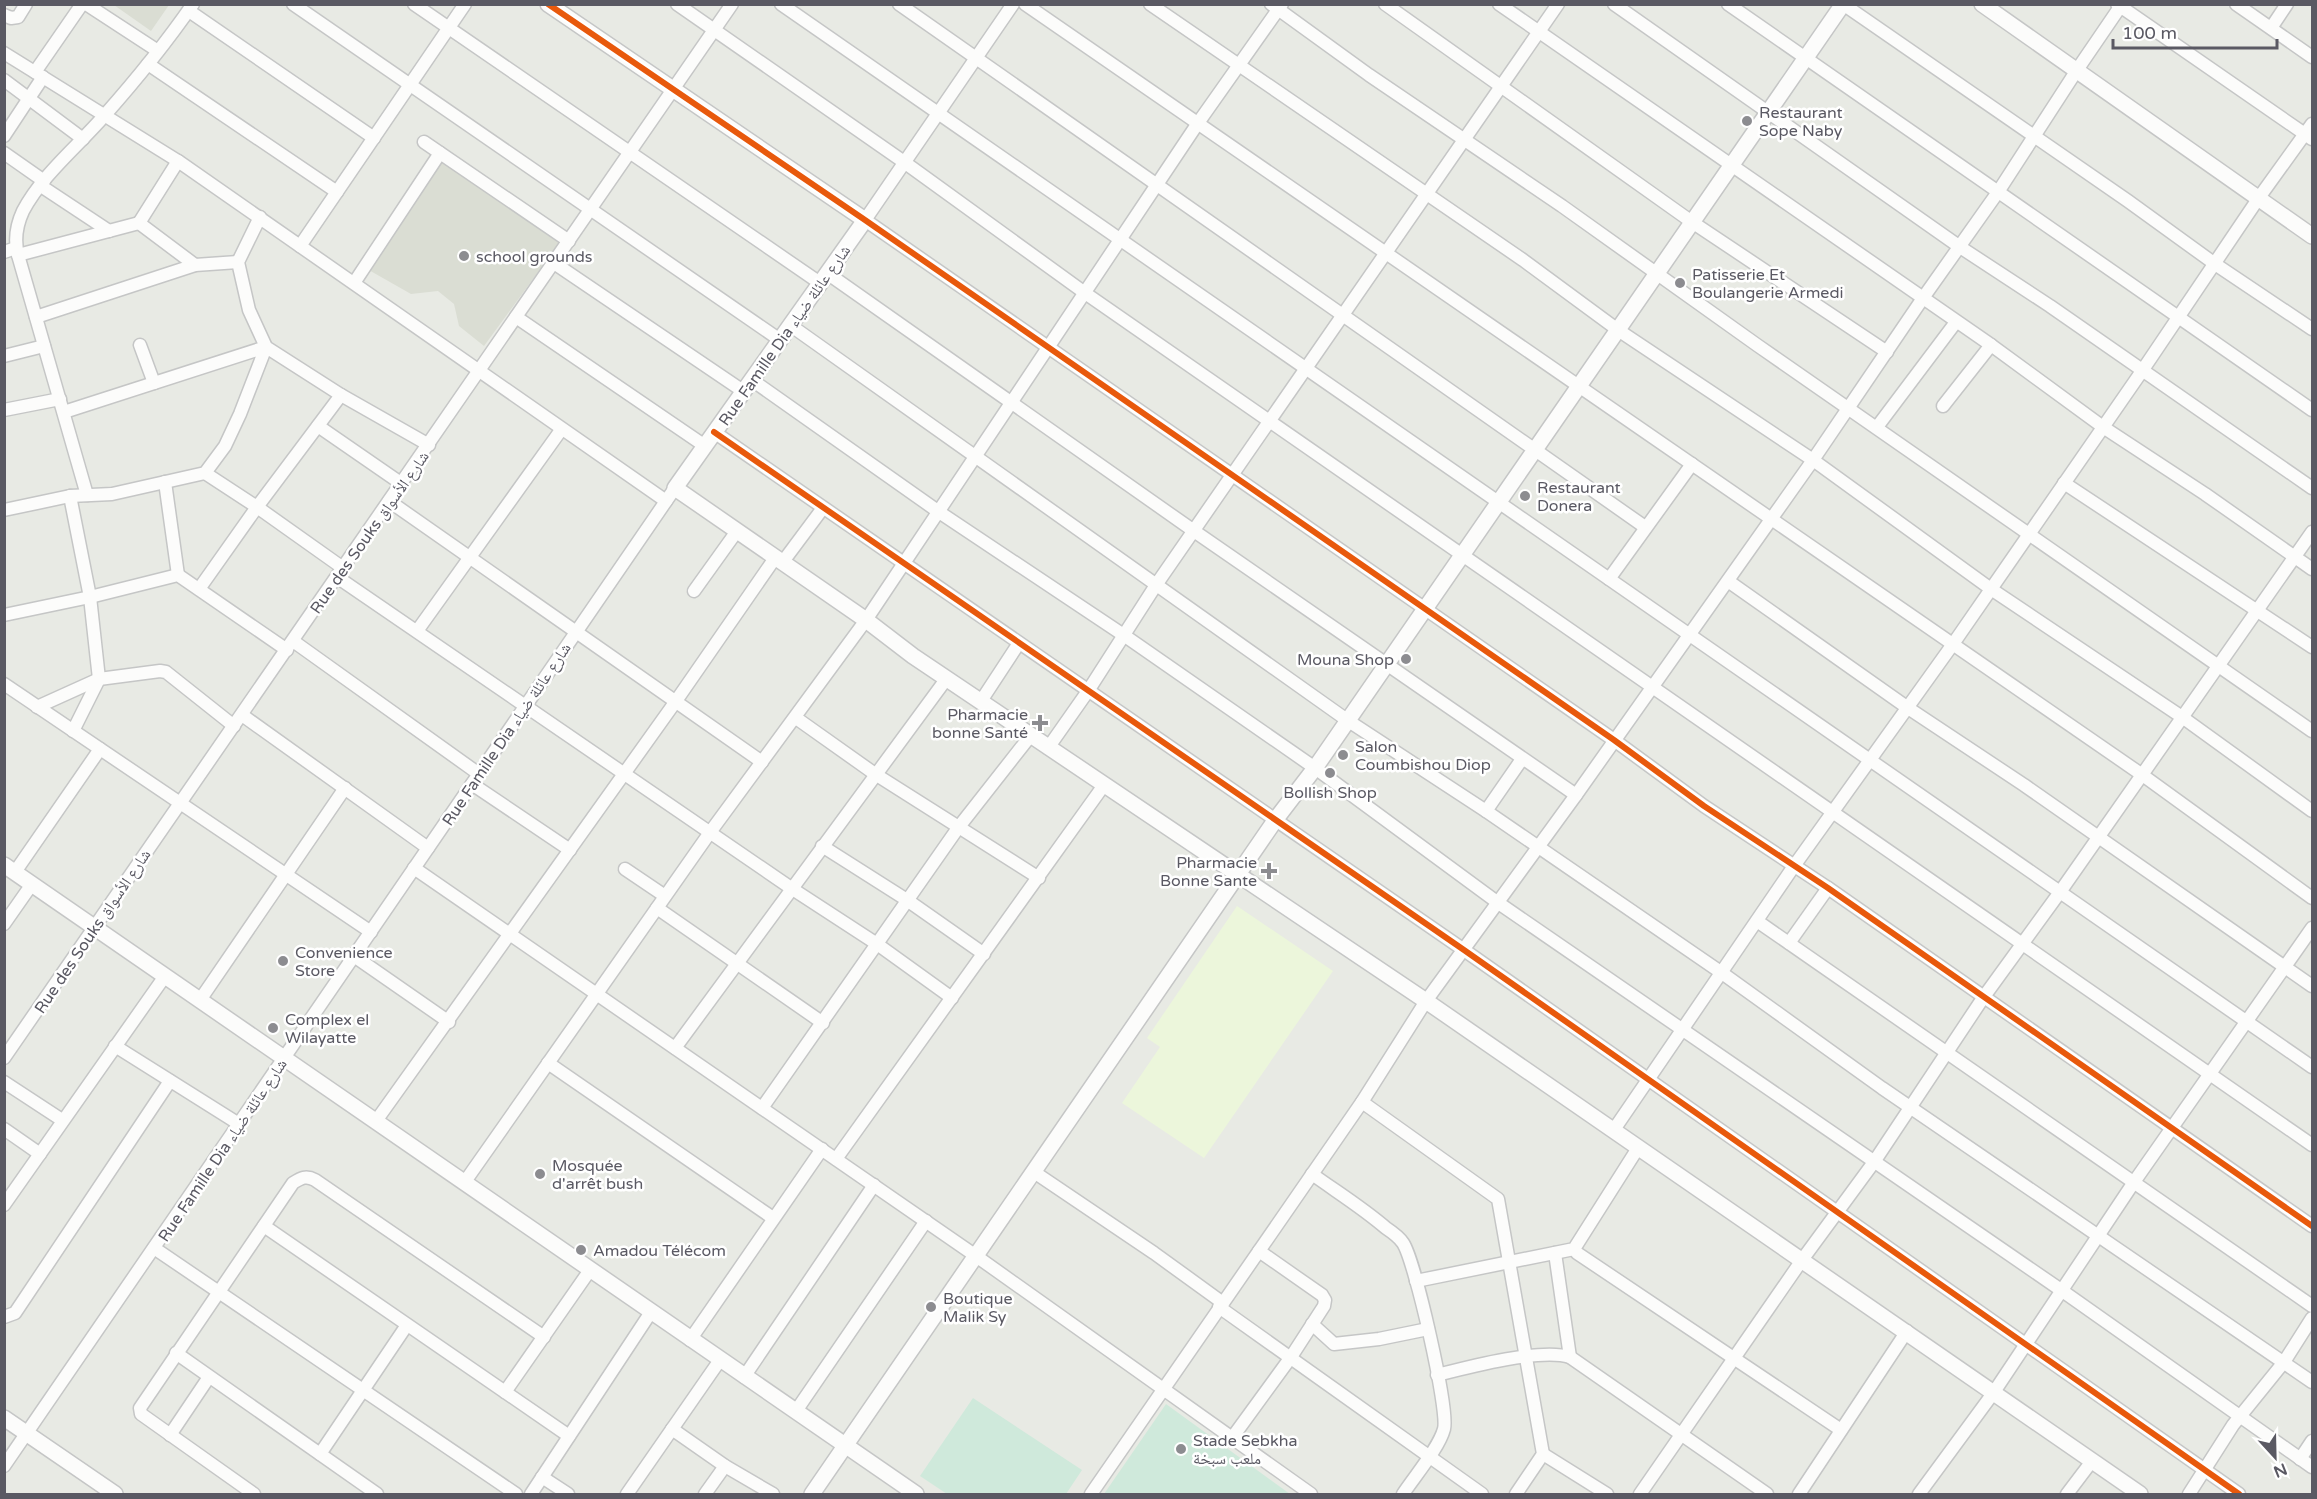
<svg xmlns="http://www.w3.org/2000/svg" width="2317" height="1499" viewBox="0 0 2317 1499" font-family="'Varela Round','Noto Naskh Arabic',sans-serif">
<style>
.commercial{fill:#ecf6db}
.education{fill:#daddd3}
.green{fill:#cfe9db}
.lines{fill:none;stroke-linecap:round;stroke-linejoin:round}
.minor-casing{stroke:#c5c6c6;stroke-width:15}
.tertiary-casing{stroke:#c5c6c6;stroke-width:18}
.minor{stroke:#fcfcfb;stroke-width:12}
.tertiary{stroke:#fcfcfb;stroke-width:15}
.cycleway-casing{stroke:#fff;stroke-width:10}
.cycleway{stroke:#e8590c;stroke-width:6}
.poi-dot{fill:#8c8c90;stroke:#fff;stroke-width:2}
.labels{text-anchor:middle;stroke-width:5;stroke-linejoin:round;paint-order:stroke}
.poi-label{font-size:16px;fill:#5a5963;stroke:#fff;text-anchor:start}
.street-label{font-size:16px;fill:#5a5963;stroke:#fff}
</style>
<rect width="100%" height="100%" fill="#e8eae4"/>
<!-- commercial -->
<path class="commercial" d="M1237,906L1333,971L1204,1158L1122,1103L1160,1047L1147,1038Z"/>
<!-- education -->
<g class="education">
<path d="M114,5H169L151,31Z"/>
<path d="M442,158L560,242L484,346L459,326L454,304L438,291L411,294L367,269Z"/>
</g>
<!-- green -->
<g class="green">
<path d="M973,1398L1082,1470L1066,1494H947L920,1476Z"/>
<path d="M1166,1404L1290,1494H1104Z"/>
</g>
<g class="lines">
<defs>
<g id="minor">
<path d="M86,4L158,51"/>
<path d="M293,4L780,340"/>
<path d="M414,4L820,283"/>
<path d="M677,4L904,162L1085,293L2312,1145"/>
<path d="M781,4L2312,1067"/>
<path d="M899,4L1645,527"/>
<path d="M1013,4L865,220L1614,740L1704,806L1828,888L2312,1226"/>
<path d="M1025,4L2141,774L2312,898"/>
<path d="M1150,4L1523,260L1618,330L1813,460L1991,589L2182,717L2312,811"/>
<path d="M1271,4L1369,75L1562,206L1757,345L2312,731"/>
<path d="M1385,4L1692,222L1887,352"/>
<path d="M1499,4L1991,345L2103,427L2205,494L2312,569"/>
<path d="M1614,4L1960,247L2050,306L2312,488"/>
<path d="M1728,4L2312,410"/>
<path d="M1843,4L2128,201L2215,264L2312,329"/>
<path d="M2117,4L2312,139"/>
<path d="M2236,4L2312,57"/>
<path d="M189,11L374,138"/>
<path d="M4,15L11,18L18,17L26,4"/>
<path d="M2271,28L2287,4"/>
<path d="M4,53L178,161L666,501"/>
<path d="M148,64L337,192"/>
<path d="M35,72L82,4"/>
<path d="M4,80L83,139"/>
<path d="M4,136L43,77"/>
<path d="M424,142L569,241"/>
<path d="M4,153L44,181"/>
<path d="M178,161L139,223L195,265"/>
<path d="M41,186L109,231"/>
<path d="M260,217L238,262L249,310L266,347L341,395L429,445"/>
<path d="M300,246L465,4"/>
<path d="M4,252L16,248"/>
<path d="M18,255L139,223"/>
<path d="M554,263L743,391"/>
<path d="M827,273L1194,531L1576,795"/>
<path d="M354,283L440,153"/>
<path d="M36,317L195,265L238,262"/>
<path d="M516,317L705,446"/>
<path d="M790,325L1347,720L1486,811L1722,973L1882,1088L2312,1382"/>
<path d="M140,345L154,383"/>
<path d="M4,356L44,346"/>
<path d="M752,380L939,512L1125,636L1315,768L1497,902L2061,1290L2312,1467"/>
<path d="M1943,406L1991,345"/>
<path d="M4,410L60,399"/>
<path d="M64,412L266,347"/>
<path d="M318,426L402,484"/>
<path d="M1877,427L1956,322"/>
<path d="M714,432L1464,950L2239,1494"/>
<path d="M205,473L257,507L343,568"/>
<path d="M165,482L178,575"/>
<path d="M2064,483L2312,647"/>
<path d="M87,495L18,255C14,239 16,226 23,211C42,175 77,147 104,116C135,81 166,43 193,4"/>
<path d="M70,496L90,597L99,679L73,731"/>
<path d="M389,501L762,762"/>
<path d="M4,510L70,496L112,494L205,473L225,446L240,414L266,347"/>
<path d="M782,563L823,508"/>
<path d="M337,577L791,888L877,944L952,998"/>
<path d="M1609,579L1692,464"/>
<path d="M1728,581L1908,708L2024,785L2312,986"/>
<path d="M199,589L257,507L341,395"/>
<path d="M694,591L737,531"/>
<path d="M4,615L90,597L178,575L287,650"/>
<path d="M417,631L561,430"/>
<path d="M293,641L479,774"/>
<path d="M4,684L371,932"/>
<path d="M981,701L1019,643"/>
<path d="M37,707L99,679L160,671L166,672L234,726"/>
<path d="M242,715L428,848"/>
<path d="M796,718L875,774L1039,878"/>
<path d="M1048,748L1088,691L1156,585L1558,4"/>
<path d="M472,784L570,850"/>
<path d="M1486,811L1522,759"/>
<path d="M822,846L907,900L984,954"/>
<path d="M414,868L976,1256L1311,1494"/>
<path d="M625,869L665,896"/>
<path d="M15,872L100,749"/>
<path d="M657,908L823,1023"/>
<path d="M1757,921L2312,1306"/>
<path d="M4,924L32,884"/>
<path d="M1789,943L1828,888"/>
<path d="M354,956L449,1022"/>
<path d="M200,1000L345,788"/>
<path d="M115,1046L239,1124"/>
<path d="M675,1048L947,678"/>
<path d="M4,1058L732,4"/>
<path d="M548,1063L773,1218"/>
<path d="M4,1082L62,1120"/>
<path d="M1362,1102L1498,1199L1543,1454L1516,1494"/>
<path d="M762,1108L958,828L1031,735"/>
<path d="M376,1121L676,701L775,558"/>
<path d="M4,1129L40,1154"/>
<path d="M1613,1131L1794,866L1953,644L2142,371L2258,199L2312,124"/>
<path d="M836,1159L1104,785"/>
<path d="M1034,1172L1154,1253L1223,1303"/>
<path d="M1312,1174C1337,1192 1363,1208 1386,1228C1392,1232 1399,1237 1403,1243C1415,1261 1449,1410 1444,1429C1439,1448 1414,1477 1403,1494"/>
<path d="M464,1183L711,831L866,620L1198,123L1282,4"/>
<path d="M4,1205L165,976"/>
<path d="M264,1226L569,1436"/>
<path d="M154,1248L516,1494"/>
<path d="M1574,1249L1577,1253L1841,1430"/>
<path d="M1555,1253L1570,1357"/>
<path d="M1416,1281L1574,1249L1638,1148"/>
<path d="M1219,1307L1482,1494"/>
<path d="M4,1317L15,1313L170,1081"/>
<path d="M1312,1324L1334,1344L1379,1339L1428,1329"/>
<path d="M690,1340L822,1149"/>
<path d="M176,1353L377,1494"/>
<path d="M1437,1375C1468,1367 1540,1348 1570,1357L1767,1494"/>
<path d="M744,1377L874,1185"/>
<path d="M505,1392L590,1270"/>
<path d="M796,1411L926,1221"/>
<path d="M672,1429L725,1466L773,1494"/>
<path d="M170,1435L209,1377"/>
<path d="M1232,1438L1291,1357L1324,1306L1325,1300L1322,1295L1259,1251"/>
<path d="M320,1454L407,1325"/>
<path d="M1543,1454L1607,1494"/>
<path d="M2300,1459L2312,1441"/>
<path d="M4,1466L675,488"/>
<path d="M542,1477L568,1494"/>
<path d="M254,1494L141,1414L140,1408L293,1183C301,1178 306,1175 315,1180L544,1337"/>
<path d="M531,1494L651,1312"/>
<path d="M627,1494L720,1360"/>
<path d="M705,1494L725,1466"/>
<path d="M1091,1494L1362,1102L1426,1001L1576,795L1813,460L1923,298L1998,192L2077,70L2122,4"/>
<path d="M1640,1494L1802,1260L1874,1162L1983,998L2060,892L2312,532"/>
<path d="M1799,1494L1907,1331"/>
<path d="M1919,1494L1994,1392L2134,1182L2312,928"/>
<path d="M2067,1494L2092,1461"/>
<path d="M2189,1494L2233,1425L2284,1362L2312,1318"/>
</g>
<g id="tertiary">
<path d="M548,4L865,220L675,488L866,620L913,656L1426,1001L2140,1494"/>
<path d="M1982,4L2312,236"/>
<path d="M4,865L916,1494"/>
<path d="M4,1418L115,1494"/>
<path d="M812,1494L1276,819L1315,768L1843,4"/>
</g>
</defs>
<!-- minor casing -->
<use href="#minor" class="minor-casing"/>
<!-- tertiary casing -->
<use href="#tertiary" class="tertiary-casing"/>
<!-- minor -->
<use href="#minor" class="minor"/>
<!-- tertiary -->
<use href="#tertiary" class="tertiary"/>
<defs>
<g id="cycleway">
<path d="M548,4L865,220L1614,740L1704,806L1828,888L2312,1226"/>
<path d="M714,432L1464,950L2239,1494"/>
</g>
</defs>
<!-- cycleway casing -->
<use href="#cycleway" class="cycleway-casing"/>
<!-- cycleway -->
<use href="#cycleway" class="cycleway"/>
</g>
<!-- markers -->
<g class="poi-dot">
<circle cx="1747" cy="121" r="6"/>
<circle cx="464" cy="256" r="6"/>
<circle cx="1680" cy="283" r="6"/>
<circle cx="1525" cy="496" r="6"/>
<circle cx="1406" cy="659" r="6"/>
<path d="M1037 714h6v6h6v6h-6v6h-6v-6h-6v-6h6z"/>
<circle cx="1343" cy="755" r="6"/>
<circle cx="1330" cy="773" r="6"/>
<path d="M1266 862h6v6h6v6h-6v6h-6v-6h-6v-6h6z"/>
<circle cx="283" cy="961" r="6"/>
<circle cx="273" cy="1028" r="6"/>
<circle cx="540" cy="1174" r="6"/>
<circle cx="581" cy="1250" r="6"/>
<circle cx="931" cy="1307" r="6"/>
<circle cx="1181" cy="1449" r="6"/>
</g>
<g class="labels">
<!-- poi labels -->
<g class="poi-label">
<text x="1759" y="118">Restaurant<tspan x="1759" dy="18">Sope Naby</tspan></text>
<text x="476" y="262">school grounds</text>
<text x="1692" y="280">Patisserie Et<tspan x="1692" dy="18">Boulangerie Armedi</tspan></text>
<text x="1537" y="493">Restaurant<tspan x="1537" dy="18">Donera</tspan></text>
<text x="1394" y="665" text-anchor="end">Mouna Shop</text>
<text x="1028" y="720" text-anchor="end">Pharmacie<tspan x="1028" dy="18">bonne Santé</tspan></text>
<text x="1355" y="752">Salon<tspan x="1355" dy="18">Coumbishou Diop</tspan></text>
<text x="1330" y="798" text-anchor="middle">Bollish Shop</text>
<text x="1257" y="868" text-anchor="end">Pharmacie<tspan x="1257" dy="18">Bonne Sante</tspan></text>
<text x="295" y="958">Convenience<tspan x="295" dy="18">Store</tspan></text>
<text x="285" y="1025">Complex el<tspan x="285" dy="18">Wilayatte</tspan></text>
<text x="552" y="1171">Mosquée<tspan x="552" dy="18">d'arrêt bush</tspan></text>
<text x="593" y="1256">Amadou Télécom</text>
<text x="943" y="1304">Boutique<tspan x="943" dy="18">Malik Sy</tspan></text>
<text x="1193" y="1446">Stade Sebkha<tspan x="1193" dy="18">ملعب سبخة</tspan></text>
</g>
<!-- street labels -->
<g class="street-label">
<text transform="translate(784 335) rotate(-55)" y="6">Rue Famille Dia شارع عائلة ضياء</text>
<text transform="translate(369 532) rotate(-55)" y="6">Rue des Souks شارع الأسواق</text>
<text transform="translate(506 734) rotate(-56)" y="6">Rue Famille Dia شارع عائلة ضياء</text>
<text transform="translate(92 931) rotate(-56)" y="6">Rue des Souks شارع الأسواق</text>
<text transform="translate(222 1150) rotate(-56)" y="6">Rue Famille Dia شارع عائلة ضياء</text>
</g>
</g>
<!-- border -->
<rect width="2317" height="1499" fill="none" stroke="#5a5963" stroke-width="12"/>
<!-- north arrow -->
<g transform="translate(2275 1457) rotate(158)" stroke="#ffffff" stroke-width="4.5" paint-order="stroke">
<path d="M0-4.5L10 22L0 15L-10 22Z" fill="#5a5963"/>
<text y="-9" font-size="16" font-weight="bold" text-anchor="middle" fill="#5a5963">N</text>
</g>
<!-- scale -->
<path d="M2113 39v9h164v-9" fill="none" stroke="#5a5963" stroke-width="3"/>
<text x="2122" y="39" font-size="18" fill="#5a5963" stroke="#ffffff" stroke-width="4.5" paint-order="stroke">100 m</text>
</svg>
